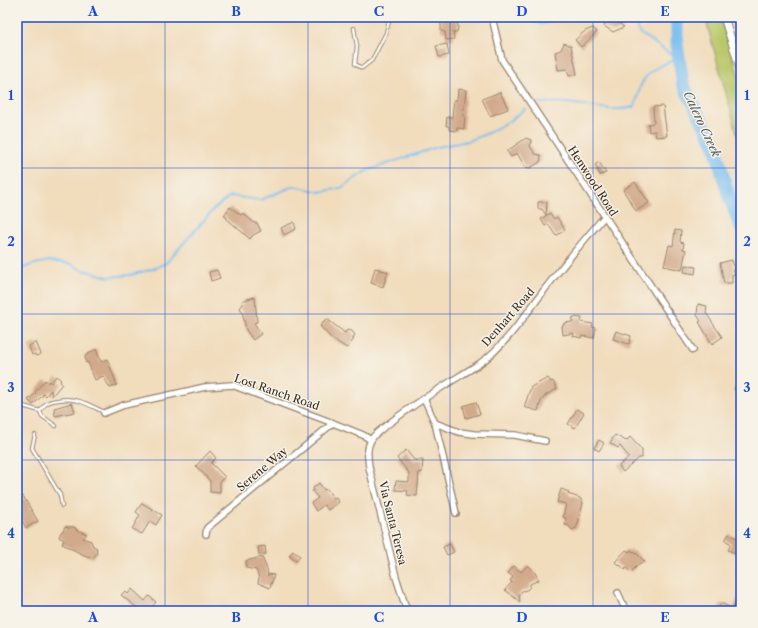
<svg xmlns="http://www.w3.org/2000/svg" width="758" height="628" viewBox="0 0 758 628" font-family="'Libre Caslon Text',serif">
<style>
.green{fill:#b8c86b;stroke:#7a7944}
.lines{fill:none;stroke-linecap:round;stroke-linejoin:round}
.stream{stroke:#79bef0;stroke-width:2}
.river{stroke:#79bef0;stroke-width:13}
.building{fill:#d2aa8b}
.service-casing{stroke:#96836d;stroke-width:4.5}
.minor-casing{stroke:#96836d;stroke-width:8}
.tertiary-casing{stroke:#96836d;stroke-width:9}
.service{stroke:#fff;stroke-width:2.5}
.minor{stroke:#fff;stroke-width:5.5}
.tertiary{stroke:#fff;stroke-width:7}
.grid{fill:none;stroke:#1d4ed8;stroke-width:1;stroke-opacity:0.55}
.labels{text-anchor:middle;stroke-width:3;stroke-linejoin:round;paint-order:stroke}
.street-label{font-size:11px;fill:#3b2a1e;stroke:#f7f3e8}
.water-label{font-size:12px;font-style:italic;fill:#4e565d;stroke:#f7f3e8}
.neatline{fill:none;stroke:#1d4ed8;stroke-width:1.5}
.grid-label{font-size:13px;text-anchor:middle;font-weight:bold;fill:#1d4ed8}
</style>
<rect width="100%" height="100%" fill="#f7f3e8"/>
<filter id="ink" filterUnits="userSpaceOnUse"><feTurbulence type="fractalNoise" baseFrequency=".025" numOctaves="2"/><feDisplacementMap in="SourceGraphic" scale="8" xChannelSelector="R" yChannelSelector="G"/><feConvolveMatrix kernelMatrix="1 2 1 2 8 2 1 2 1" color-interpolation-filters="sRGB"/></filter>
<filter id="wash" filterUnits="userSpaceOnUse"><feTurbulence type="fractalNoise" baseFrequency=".012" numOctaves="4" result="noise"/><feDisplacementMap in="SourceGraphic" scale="16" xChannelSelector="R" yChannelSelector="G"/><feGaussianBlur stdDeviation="0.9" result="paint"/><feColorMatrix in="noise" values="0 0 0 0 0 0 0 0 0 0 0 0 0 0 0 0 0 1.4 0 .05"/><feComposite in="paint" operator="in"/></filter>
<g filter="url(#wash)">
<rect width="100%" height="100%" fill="#f1dcbc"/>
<!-- green -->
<path class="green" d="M705,17H720L741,83V148Z"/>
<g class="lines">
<!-- stream -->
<g class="stream">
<path d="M526,17L541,24L568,17"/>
<path d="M631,17L641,34L669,53L679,58"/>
<path d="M539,103C549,103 558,102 568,103C589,105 612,113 634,107C638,100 638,90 642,83C649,68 665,64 679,58"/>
<path d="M17,270L35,264L49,261L71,264L80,269L108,277L130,275L153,269L166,263L214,209L230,196L260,200L294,186L320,192L341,188L366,171L437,147L468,141L486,134L511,120L526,108"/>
</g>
<!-- river -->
<path class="river" d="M677,17V44L683,84L715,146L729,197L741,228"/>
</g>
<g id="blocks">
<!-- building -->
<g class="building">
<path d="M441,17H455V19H457L458,27L457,32H453L454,39L446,40L445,32L441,31Z"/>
<path d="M612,18L617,22L624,27L613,32L604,26L607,21L609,23Z"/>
<path d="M593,28L597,32L581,47L575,40L585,31Z"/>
<path d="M564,43L571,46L577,74L575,75L569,76L567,69L558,70L555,52L561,50Z"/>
<path d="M447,44L449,55L439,57L436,46Z"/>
<path d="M458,89L466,90L463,116H465L464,126V129L457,128V131L449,130V126H446L447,117H452L454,100H457Z"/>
<path d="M500,92L508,109L490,116L482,99Z"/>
<path d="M663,106L667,136L656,137L655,131L649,132L648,124L654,123L653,107Z"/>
<path d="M526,138L531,140L530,146L535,154L540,155L541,157L540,162L530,168L525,167L517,153L511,157L507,151Z"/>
<path d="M599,162L606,173L600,175L595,165Z"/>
<path d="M635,182L649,203L636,211L623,190Z"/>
<path d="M538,202H547L546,215L542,209H538Z"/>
<path d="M230,207L241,215L243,213L254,223H257L261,231L253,235L250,239L226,218L227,217L224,215Z"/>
<path d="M550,213L554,219L557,217L565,230L556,236L548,224L545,226L541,219Z"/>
<path d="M294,222L296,229L284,235L281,228Z"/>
<path d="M675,230L681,231L680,242L684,243L683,249L686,250L682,270L664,266L669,245L673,246Z"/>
<path d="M732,260L735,270H733L735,274L732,275V283H724L720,263Z"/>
<path d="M685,265L696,267L695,274L684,272Z"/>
<path d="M375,268L388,272L383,287L371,283Z"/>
<path d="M217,270L220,278L211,281L209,272Z"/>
<path d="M255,297L257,322L254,323L261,334L253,340L246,330L242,311L240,308L243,304L242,301L244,300Z"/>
<path d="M698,304L707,306L706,313L722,337L712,344L699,322L701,321L697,315Z"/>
<path d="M573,317L582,318L581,322L593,324L592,327L596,328L594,338L582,336L581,338L573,336L574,333L563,335L562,326L564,325V323L572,322Z"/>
<path d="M327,319L345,333L347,330L352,331L355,335L352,338L354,339L347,348L331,338L320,326Z"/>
<path d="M616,331L631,336L629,344L613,339Z"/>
<path d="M36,342L41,354L36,356L35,354L32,355L29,346Z"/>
<path d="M96,349L101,362L107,359L116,382H115L117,385L110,388L103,376L95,380L88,362L86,363L85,356Z"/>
<path d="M56,376L61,380L60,382L62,384L52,396L51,390L46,396L44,394L33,405L28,400L36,393L35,392L45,380L48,383L49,381L51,383Z"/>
<path d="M548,378L551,382L553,381L557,389L546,395L541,401L538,411L524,407L531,387Z"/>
<path d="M741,384V401L734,388Z"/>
<path d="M476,402L480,414L466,418L463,406Z"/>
<path d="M72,403L75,412L55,416L54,408Z"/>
<path d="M577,409L584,413L575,428L568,424Z"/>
<path d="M615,435L626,441L630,437L642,450V458H639L623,472L619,466L629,457L620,446L618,448L610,443Z"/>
<path d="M599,440L604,443L599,451L594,448Z"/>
<path d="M406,450L414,460H423L422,473L419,472L417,496L407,495L408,491L395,490L396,481L409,482V473L397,458Z"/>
<path d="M210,451L216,458L211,463L225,477L220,481V493L210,492V481L196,466Z"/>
<path d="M319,483L324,490L327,489L333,498L335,497L339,502L328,510L324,505L316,511L311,503L318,498L312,491L314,490L313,488Z"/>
<path d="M561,489L569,492L568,494L580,498L583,503L578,524L576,528L572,530L568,525H565L566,518L563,517L566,504L557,502Z"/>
<path d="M23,496L38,521L26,528L20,517L17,518V499Z"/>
<path d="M142,503L162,515L156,525L150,521L142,534L132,529L140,515L136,512Z"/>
<path d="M65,526L68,527H74L77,530L87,534L83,538L91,541L93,546L97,548L96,551L97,553L93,558L84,555L62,544L64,540L59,537L61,532L63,531Z"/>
<path d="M729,534L741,540V556L728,550L731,544L725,540Z"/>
<path d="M450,544L454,552L447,555L443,547Z"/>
<path d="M265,546L266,554L259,555L258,547Z"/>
<path d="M626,550L629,552L631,550L633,552L634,551L645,562L640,563L631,572L626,568L625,570L620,565L619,566L615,562Z"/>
<path d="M293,551L300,556L296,561L289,556Z"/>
<path d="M262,557L267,569L268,576L269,574L274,575L270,588L258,583L259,578L256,570L246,568V561Z"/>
<path d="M528,565L534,571L539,580L530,584V587L527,590L522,591L519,595L520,602L505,590L512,582L510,581L513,577L508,573L514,566L521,572Z"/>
<path d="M132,589L145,601L149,596L156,602L149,611H141L121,595L125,591L128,594Z"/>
<path d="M741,592V611H740L733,608Z"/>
<path d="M721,603L738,611H717Z"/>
</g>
</g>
</g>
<g filter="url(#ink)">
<use href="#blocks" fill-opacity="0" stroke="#96836d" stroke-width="1"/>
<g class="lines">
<defs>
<g id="service">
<path d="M354,28L357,46L355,64L362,68L372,60L386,33L390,17"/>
<path d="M17,409L23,406L40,411"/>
<path d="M56,426L42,416L40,411C45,403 49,401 58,400C77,397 87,404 104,412"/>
<path d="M35,435L32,448L60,495L62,506"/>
</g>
<g id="minor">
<path d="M492,17L502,60L693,350"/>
<path d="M424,398L435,423L456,513"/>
<path d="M104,413L124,405L179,393L205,387L232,385L333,423L363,435L371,440"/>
<path d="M435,423L459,432L474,434L515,435L545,441"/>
<path d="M206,534L207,528L333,423"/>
<path d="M618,593L626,611"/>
<path d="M407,611L396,577L369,467C368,458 366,449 371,440C375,433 384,427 391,422C419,400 449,383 479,364C504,347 527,313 545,289C564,264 584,240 604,217"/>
</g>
<path id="tertiary" d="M724,17L741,71"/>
</defs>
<!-- service casing -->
<use href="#service" class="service-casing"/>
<!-- minor casing -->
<use href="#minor" class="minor-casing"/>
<!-- tertiary casing -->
<use href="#tertiary" class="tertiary-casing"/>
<!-- service -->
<use href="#service" class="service"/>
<!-- minor -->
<use href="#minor" class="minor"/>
<!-- tertiary -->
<use href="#tertiary" class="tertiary"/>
</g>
</g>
<!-- grid -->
<path class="grid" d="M165,17V611M308,17V611M450,17V611M593,17V611M17,168H741M17,314H741M17,460H741"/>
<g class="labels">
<!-- street labels -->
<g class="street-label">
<text transform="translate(593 181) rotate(57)" y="4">Henwood Road</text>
<text transform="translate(508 317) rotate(-49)" y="4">Denhart Road</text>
<text transform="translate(277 392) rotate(19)" y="4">Lost Ranch Road</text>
<text transform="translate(262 469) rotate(-40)" y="4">Serene Way</text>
<text transform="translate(393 523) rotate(76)" y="4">Via Santa Teresa</text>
</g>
<!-- water labels -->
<g class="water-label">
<text transform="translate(702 124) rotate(65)" y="4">Calero Creek</text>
</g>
</g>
<!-- margin -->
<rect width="758" height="628" fill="none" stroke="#f7f3e8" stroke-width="44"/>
<rect x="22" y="22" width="714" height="584" class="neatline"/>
<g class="grid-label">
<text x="93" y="16">A</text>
<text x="236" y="16">B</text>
<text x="379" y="16">C</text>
<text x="522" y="16">D</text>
<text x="665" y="16">E</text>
<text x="11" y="100">1</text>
<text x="747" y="100">1</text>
<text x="11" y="246">2</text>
<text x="747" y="246">2</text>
<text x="11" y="392">3</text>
<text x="747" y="392">3</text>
<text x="11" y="538">4</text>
<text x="747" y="538">4</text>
<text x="93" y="622">A</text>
<text x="236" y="622">B</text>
<text x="379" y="622">C</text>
<text x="522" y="622">D</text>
<text x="665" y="622">E</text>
</g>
</svg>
